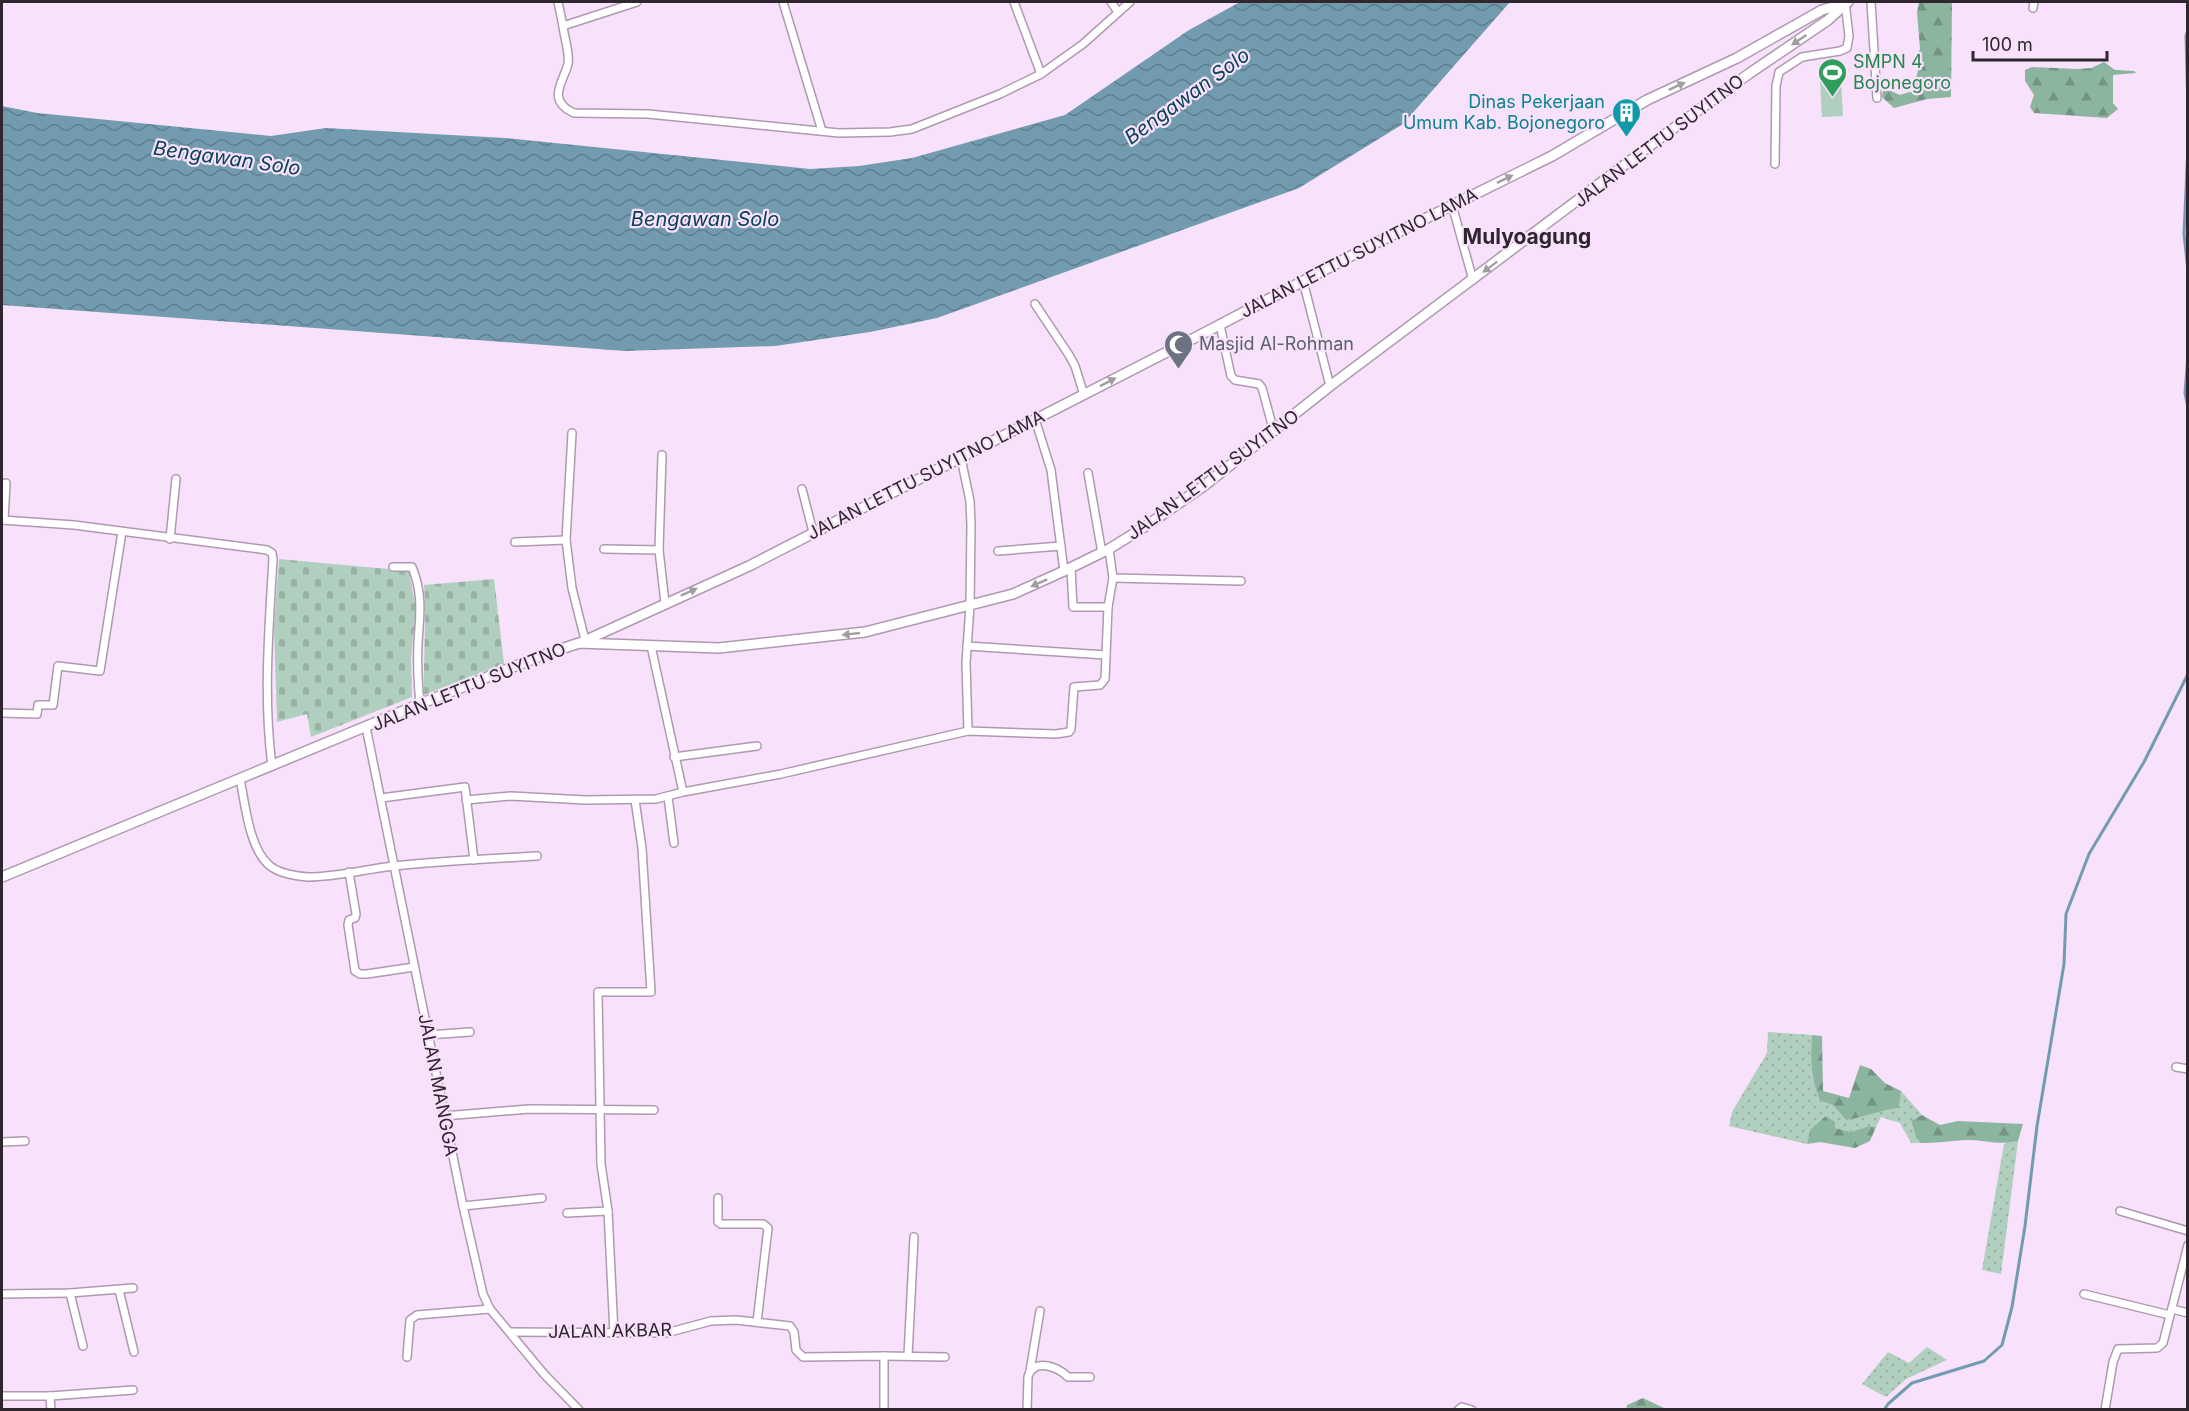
<svg xmlns="http://www.w3.org/2000/svg" width="2189" height="1411" viewBox="0 0 2189 1411" font-family="Inter,sans-serif">
<style>
.grass{fill:url(#grass-dots)}
.forest{fill:url(#forest-firs)}
.cemetery{fill:url(#cemetery-stones)}
.park{fill:#b0cfbe}
.water{fill:url(#water-waves)}
.lines{fill:none;stroke-linecap:round;stroke-linejoin:round}
.stream{stroke:#729baf;stroke-width:3}
.street-casing{stroke:#af99b1;stroke-width:10}
.secondary-casing{stroke:#af99b1;stroke-width:12}
.street{stroke:#fff;stroke-width:7}
.secondary{stroke:#fff;stroke-width:9}
.oneway{fill:#a19da2}
.labels{text-anchor:middle;stroke-width:4.5;stroke-linejoin:round;paint-order:stroke}
.leisure-label{font-size:18px;fill:#27864d;stroke:#f8e1fa;text-anchor:start}
.culture-label{font-size:18px;fill:#0d838f;stroke:#f8e1fa;text-anchor:end}
.street-label{font-size:18px;fill:#2f2630;stroke:#f8e1fa}
.worship-label{font-size:18px;fill:#5b616d;stroke:#f8e1fa;text-anchor:start}
.water-label{font-size:20px;font-style:italic;fill:#074258;stroke:#f8e1fa}
.quarter-label{font-size:21px;font-weight:bold;fill:#2f2630;stroke:#f8e1fa}
</style>
<defs>
<pattern id="grass-dots" width="8" height="8" patternUnits="userSpaceOnUse" patternTransform="scale(1.5)"><rect width="8" height="8" fill="#b0cfbe"/><path d="M2 2h.1M6 6h.1" fill="none" stroke="#98b2a4" stroke-width="1.8" stroke-linecap="round"/></pattern>
<pattern id="forest-firs" width="22" height="20" patternUnits="userSpaceOnUse" patternTransform="scale(1.5)"><rect width="22" height="20" fill="#8cb5a0"/><path d="M5 1l3.5 6h-7zM16 11l3.5 6h-7z" fill="#739383"/></pattern>
<pattern id="cemetery-stones" width="16" height="16" patternUnits="userSpaceOnUse" patternTransform="scale(1.5)"><rect width="16" height="16" fill="#b0cfbe"/><path d="M2 7V4a2 2 0 0 1 4 0v3zM10 15v-3a2 2 0 0 1 4 0v3z" fill="#98b2a4"/></pattern>
<pattern id="water-waves" width="16" height="10" patternUnits="userSpaceOnUse" patternTransform="scale(1.5)"><rect width="16" height="10" fill="#729baf"/><path d="M0 5q4-4 8 0t8 0" fill="none" stroke="#5e7e8f"/></pattern>
</defs>
<rect width="100%" height="100%" fill="#f8e1fa"/>
<!-- grass -->
<g class="grass">
<path d="M1768,1032L1812,1035C1810,1058 1811,1079 1820,1101L1833,1105L1846,1120C1864,1117 1880,1110 1899,1108L1901,1091L1922,1115L1911,1122L1916,1138L1921,1143H1911L1900,1123L1881,1117L1876,1127L1869,1126L1851,1132L1835,1128L1810,1130L1807,1144L1729,1126L1732,1112L1767,1053Z"/>
<path d="M2018,1141L2001,1274L1982,1270L2004,1144Z"/>
<path d="M1927,1347L1947,1360L1906,1379L1886,1397L1862,1384L1888,1352L1909,1363Z"/>
</g>
<!-- forest -->
<g class="forest">
<path d="M1919,2H1952L1951,97L1927,99L1894,108L1882,97L1883,91H1891L1900,95L1913,91L1918,70L1917,55L1920,49L1917,12Z"/>
<path d="M2104,62L2115,70L2134,71L2136,73L2113,75V103L2118,109L2107,118L2034,113L2030,107L2034,95L2025,81V70L2032,67L2078,69L2091,68Z"/>
<path d="M1812,1035L1822,1036L1823,1091L1849,1098L1860,1065L1871,1069L1885,1083L1901,1091L1899,1108C1880,1110 1865,1117 1846,1120L1833,1105L1820,1101C1811,1079 1810,1058 1812,1035Z"/>
<path d="M1922,1115L1940,1125L1958,1121L2023,1124L2018,1141C1997,1146 1985,1139 1965,1140C1950,1141 1936,1143 1921,1143L1916,1138L1911,1121Z"/>
<path d="M1826,1116L1835,1122V1128L1851,1132L1869,1126L1876,1127L1870,1141L1855,1148L1820,1142L1807,1144L1810,1130Z"/>
<path d="M1643,1398L1666,1409H1669H1626L1627,1405Z"/>
</g>
<!-- cemetery -->
<g class="cemetery">
<path d="M279,559L409,571L416,609L411,657L412,697L311,737L307,714L277,722L274,627Z"/>
<path d="M494,579L504,664L424,695C423,658 427,621 424,585Z"/>
</g>
<!-- park -->
<path class="park" d="M1841,80L1843,116L1822,117L1820,81Z"/>
<!-- water -->
<path class="water" d="M1240,2H1510L1403,124L1299,188L937,318L870,332L775,346L625,351L2,305V106L37,113L271,136L326,128L505,138L810,169L859,166L912,158L1065,115L1189,30Z"/>
<g class="lines">
<!-- stream -->
<g class="stream">
<path d="M2188,30L2186,36L2188,109"/>
<path d="M2188,146L2184,234L2188,271"/>
<path d="M2188,356L2185,393L2188,408"/>
<path d="M1884,1410L1888,1404L1912,1383L1984,1361L2002,1345L2012,1307L2025,1226L2037,1126L2064,964L2066,914L2089,854L2144,762L2188,674"/>
</g>
<defs>
<g id="street">
<path d="M558,2L563,26L637,2"/>
<path d="M783,2L822,131"/>
<path d="M1014,2L1041,74"/>
<path d="M1111,2L1118,12"/>
<path d="M1871,2L1877,98"/>
<path d="M2033,8L2034,2"/>
<path d="M563,26C564,37 570,53 568,64C563,83 546,100 574,113L648,114L839,133L890,132L912,129L1000,94L1041,74L1083,44L1130,2"/>
<path d="M1775,164L1776,86L1779,72L1802,57L1840,51L1847,48L1849,36L1845,2"/>
<path d="M1452,205L1473,280"/>
<path d="M1303,281L1330,386"/>
<path d="M1035,304L1069,355L1075,366L1084,395"/>
<path d="M1220,325L1231,376L1235,380L1259,384L1262,388L1274,432"/>
<path d="M1035,419L1051,470L1064,571"/>
<path d="M572,433L566,540L572,588L585,640"/>
<path d="M662,455L659,550L665,603"/>
<path d="M961,458L970,501L971,525L970,606L966,663L968,731"/>
<path d="M1088,473L1102,553"/>
<path d="M802,489L813,532"/>
<path d="M2,520L74,525L267,550L272,553L273,559C269,628 263,697 272,766"/>
<path d="M4,520L6,483"/>
<path d="M170,539L176,479"/>
<path d="M515,542L566,540"/>
<path d="M604,549L659,550"/>
<path d="M998,551L1061,546"/>
<path d="M393,567H412C423,593 420,615 418,642C417,663 418,684 420,704"/>
<path d="M1071,568L1073,607H1108"/>
<path d="M1113,578L1241,581"/>
<path d="M651,646L683,792"/>
<path d="M967,646L1106,655"/>
<path d="M2,713L37,714L38,705H53L58,666L100,671L122,532"/>
<path d="M366,727L463,1206L483,1294L490,1309L544,1374L579,1410"/>
<path d="M674,757L757,746"/>
<path d="M240,779C245,803 249,848 269,865C278,873 296,876 308,877C336,877 366,869 394,866C442,861 489,859 537,856"/>
<path d="M668,797L674,843"/>
<path d="M381,798L465,787L474,860"/>
<path d="M466,800L511,796L585,800L656,799L683,792L781,774L968,731L1056,734L1069,732L1071,729L1074,687L1100,685L1105,679L1108,607L1113,578L1109,549"/>
<path d="M349,872L356,914L355,918L349,920L348,925L355,971L360,974H367L414,967"/>
<path d="M428,1035L470,1032"/>
<path d="M2176,1067L2188,1069"/>
<path d="M444,1116L529,1109L654,1110"/>
<path d="M2,1142L25,1141"/>
<path d="M718,1198V1222L721,1224H763L768,1228L757,1322"/>
<path d="M463,1206L542,1198"/>
<path d="M2120,1211L2188,1231"/>
<path d="M567,1213L608,1211"/>
<path d="M119,1290L134,1352"/>
<path d="M70,1293L83,1346"/>
<path d="M2,1294L70,1293L133,1288"/>
<path d="M2084,1294L2170,1315"/>
<path d="M2172,1309L2188,1313"/>
<path d="M510,1332L666,1333L711,1321L736,1320L790,1326L794,1332L796,1350L803,1357L884,1356V1410"/>
<path d="M614,1333L608,1211L601,1164L598,992H651L642,848L635,800"/>
<path d="M884,1356L945,1357"/>
<path d="M908,1356L914,1237"/>
<path d="M407,1357L410,1320L417,1315L490,1309"/>
<path d="M1030,1371L1040,1311"/>
<path d="M2,1396H50L133,1390"/>
<path d="M50,1396L51,1410"/>
<path d="M1027,1410L1028,1377C1033,1357 1058,1367 1068,1377H1090"/>
<path d="M1458,1410L1462,1407L1472,1410"/>
<path d="M2105,1410L2113,1362L2118,1349L2157,1348L2163,1343L2188,1245"/>
</g>
<g id="secondary">
<path d="M582,642L749,566L1206,332L1370,246L1552,156L1647,100L1737,58L1822,10L1843,4"/>
<path d="M2,877L420,704L538,657L579,643L719,648L865,632L1013,594L1064,571L1109,549L1146,526L1205,485L1330,386L1667,133L1750,73L1828,20L1848,2"/>
</g>
</defs>
<!-- street casing -->
<use href="#street" class="street-casing"/>
<!-- secondary casing -->
<use href="#secondary" class="secondary-casing"/>
<!-- street -->
<use href="#street" class="street"/>
<!-- secondary -->
<use href="#secondary" class="secondary"/>
</g>
<!-- one-way arrows -->
<defs><path id="oneway-solid" d="M-6-.8H1V-3.2L6.5 0L1 3.2V.8H-6Z" transform="scale(1.5)"/></defs>
<g class="oneway">
<use href="#oneway-solid" transform="translate(1799 40) rotate(146)"/>
<use href="#oneway-solid" transform="translate(1677 86) rotate(-25)"/>
<use href="#oneway-solid" transform="translate(1505 179) rotate(-26)"/>
<use href="#oneway-solid" transform="translate(1490 267) rotate(143)"/>
<use href="#oneway-solid" transform="translate(1108 382) rotate(-27)"/>
<use href="#oneway-solid" transform="translate(1039 583) rotate(156)"/>
<use href="#oneway-solid" transform="translate(689 592) rotate(-24)"/>
<use href="#oneway-solid" transform="translate(851 634) rotate(174)"/>
</g>
<!-- icons -->
<defs>
<symbol id="stadium-pin" viewBox="-11 -11 22 30"><path d="M0 17L-7.5 6A9.5 9.5 0 1 1 7.5 6Z" fill="#2e9e5b" stroke="#f8e1fa"/><path d="M0-5a6.5 5 0 1 0 0 10a6.5 5 0 1 0 0-10ZM-3.5-1.8h7v3.6h-7Z" fill="#fff"/></symbol>
<symbol id="building-pin" viewBox="-11 -11 22 30"><path d="M0 17L-7.5 6A9.5 9.5 0 1 1 7.5 6Z" fill="#0f9aa8" stroke="#f8e1fa"/><path d="M-4-6H4V6H1V3H-1V6H-4ZM-2.5-4.3h1.7v1.8h-1.7ZM.8-4.3h1.7v1.8H.8ZM-2.5-1h1.7V.8h-1.7ZM.8-1h1.7V.8H.8Z" fill="#fff"/></symbol>
<symbol id="mosque-pin" viewBox="-11 -11 22 30"><path d="M0 17L-7.5 6A9.5 9.5 0 1 1 7.5 6Z" fill="#6b7280" stroke="#f8e1fa"/><path d="M3.5-4.9A6 6 0 1 0 3.5 4.9A5 5 0 1 1 3.5-4.9Z" fill="#fff"/></symbol>
</defs>
<g fill-rule="evenodd">
<use href="#stadium-pin" x="1816" y="56" width="33" height="45"/>
<use href="#building-pin" x="1610" y="96" width="33" height="45"/>
<use href="#mosque-pin" x="1162" y="328" width="33" height="45"/>
</g>
<g class="labels">
<!-- leisure labels -->
<g class="leisure-label">
<text x="1853" y="68">SMPN 4<tspan x="1853" dy="21">Bojonegoro</tspan></text>
</g>
<!-- culture labels -->
<g class="culture-label">
<text x="1605" y="108">Dinas Pekerjaan<tspan x="1605" dy="21">Umum Kab. Bojonegoro</tspan></text>
</g>
<!-- street labels -->
<g class="street-label">
<text transform="translate(1659 141) rotate(-37)" y="6">JALAN LETTU SUYITNO</text>
<text transform="translate(1359 253) rotate(-27)" y="6">JALAN LETTU SUYITNO LAMA</text>
<text transform="translate(926 475) rotate(-27)" y="6">JALAN LETTU SUYITNO LAMA</text>
<text transform="translate(1213 475) rotate(-36)" y="6">JALAN LETTU SUYITNO</text>
<text transform="translate(469 687) rotate(-22)" y="6">JALAN LETTU SUYITNO</text>
<text transform="translate(438 1085) rotate(79)" y="6">JALAN MANGGA</text>
<text transform="translate(610 1331) rotate(-1)" y="6">JALAN AKBAR</text>
</g>
<!-- worship labels -->
<g class="worship-label">
<text x="1199" y="350">Masjid Al-Rohman</text>
</g>
<!-- water labels -->
<g class="water-label">
<text transform="translate(1187 96) rotate(-36)" y="7">Bengawan Solo</text>
<text transform="translate(227 158) rotate(8)" y="7">Bengawan Solo</text>
<text x="705" y="226">Bengawan Solo</text>
</g>
<!-- quarter labels -->
<g class="quarter-label">
<text x="1527" y="244">Mulyoagung</text>
</g>
</g>
<!-- border -->
<rect width="2189" height="1411" fill="none" stroke="#2f2630" stroke-width="6"/>
<!-- scale -->
<path d="M1973 51v9h134v-9" fill="none" stroke="#2f2630" stroke-width="3"/>
<text x="1982" y="51" font-size="18" fill="#2f2630" stroke="#f8e1fa" stroke-width="4.5" paint-order="stroke">100 m</text>
</svg>
